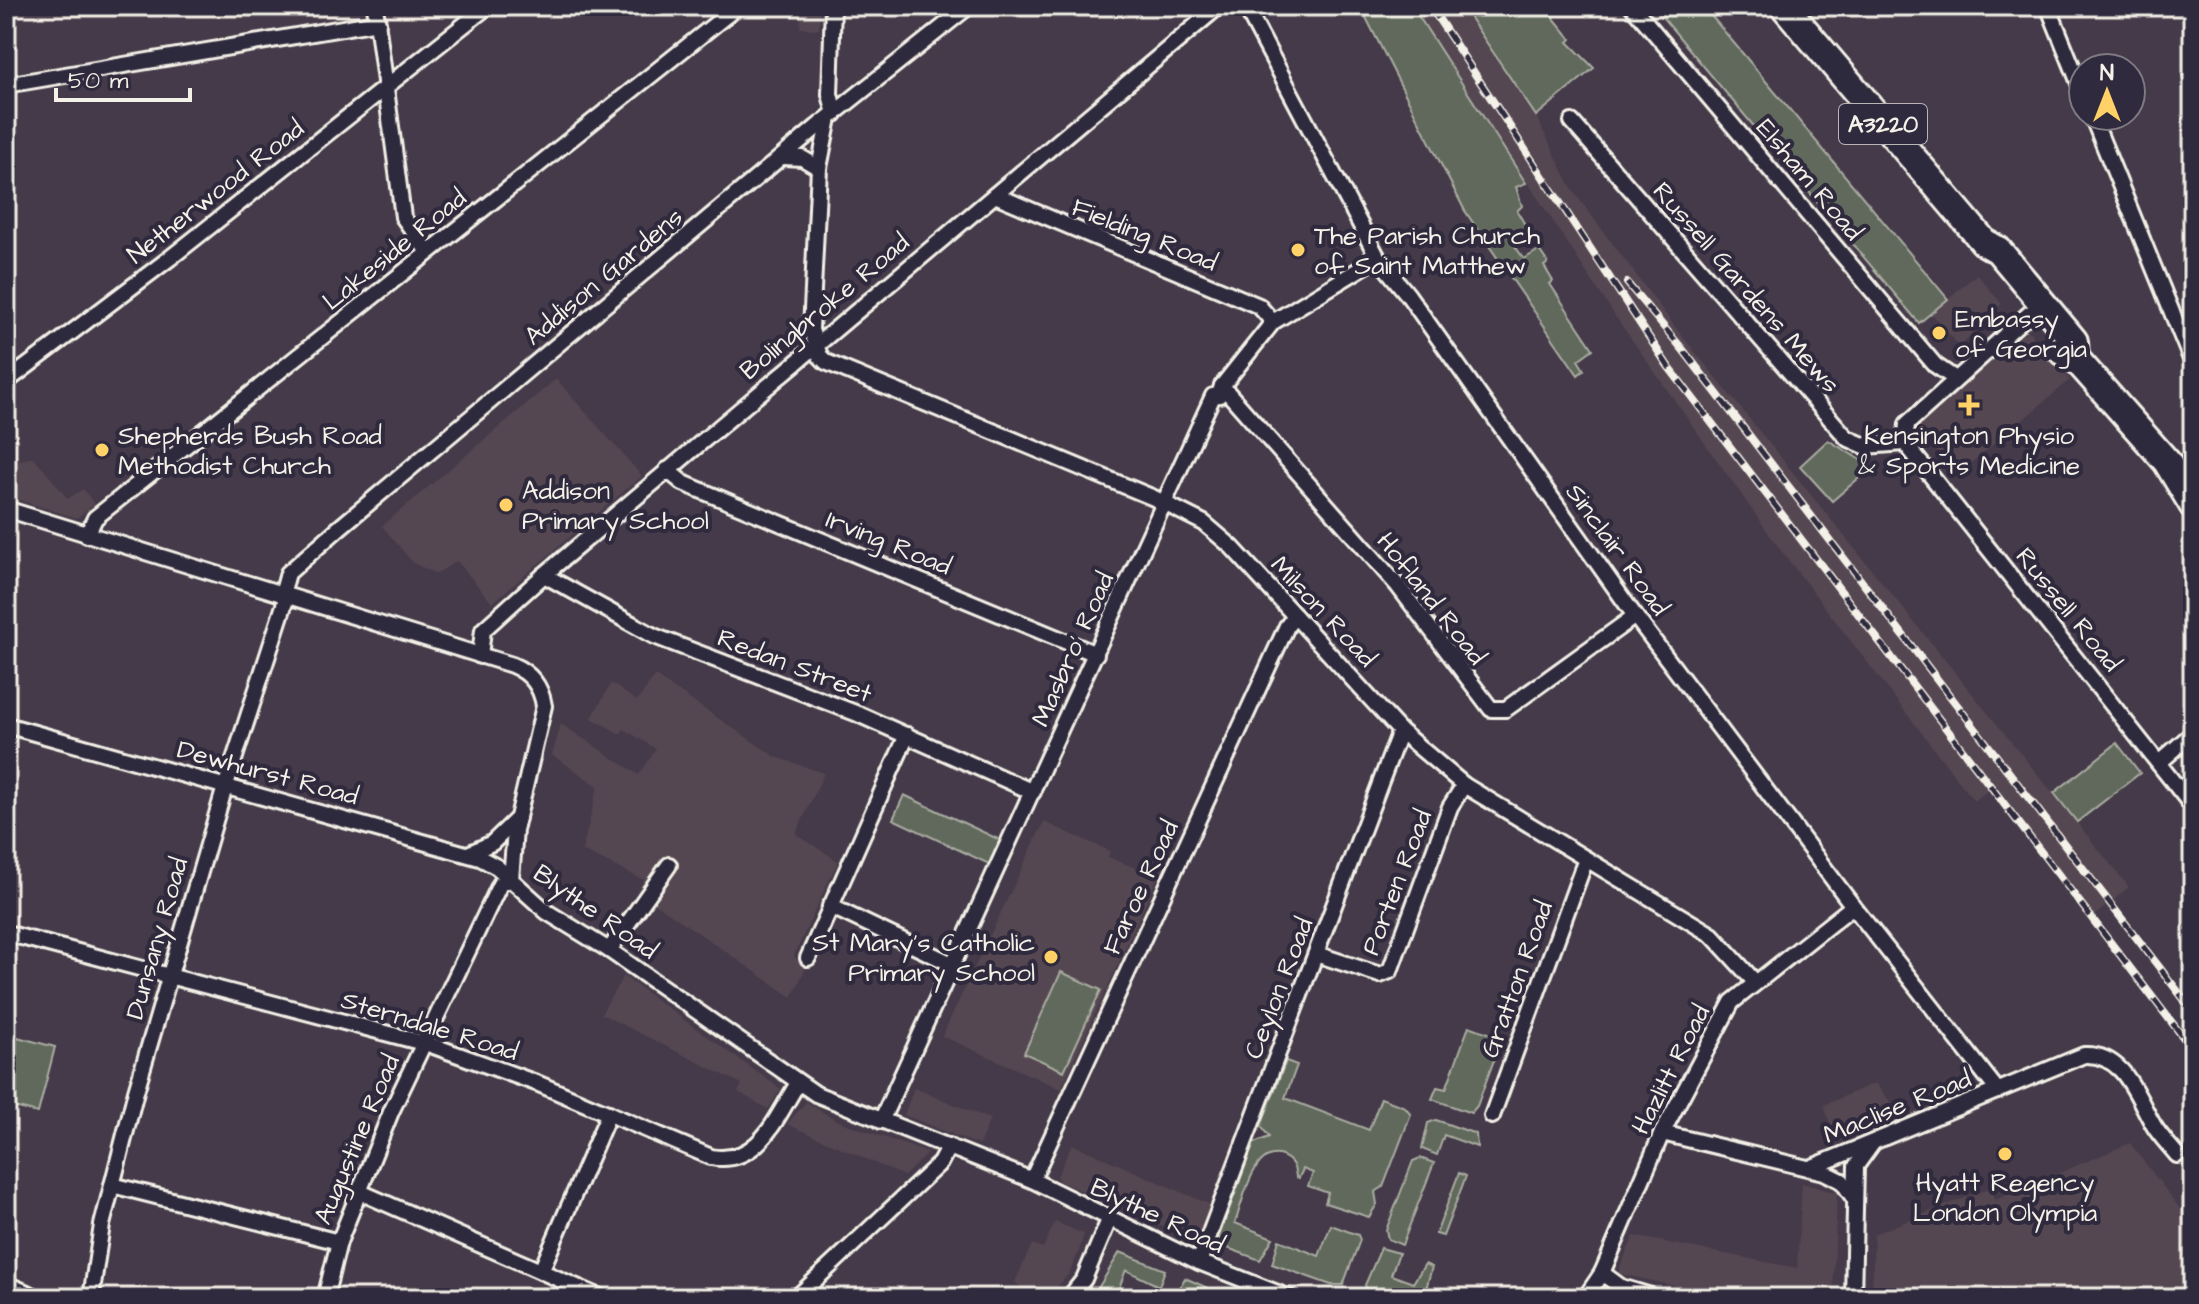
<svg xmlns="http://www.w3.org/2000/svg" width="2199" height="1304" viewBox="0 0 2199 1304" font-family="'Architects Daughter',sans-serif">
<style>
.built{fill:#544651}
.green{fill:#61695c;stroke:#aaada2;stroke-width:2}
.lines{fill:none;stroke-linecap:round;stroke-linejoin:round}
.street-casing{stroke:#f4f1e8;stroke-width:20}
.highway-casing{stroke:#f4f1e8;stroke-width:32}
.street{stroke:#2f2a3d;stroke-width:14}
.highway{stroke:#2f2a3d;stroke-width:26}
.rail-casing{stroke:#f4f1e8;stroke-width:8}
.rail{stroke:#2f2a3d;stroke-width:5;stroke-dasharray:15;stroke-linecap:butt}
.poi-dot{fill:#ffd166;stroke:#2f2a3d;stroke-width:3}
.labels{text-anchor:middle;stroke-width:8;stroke-linejoin:round;paint-order:stroke}
.shield{fill:#2f2a3d;stroke:#b9b5b5;stroke-width:2}
.shield-label{font-size:24px;font-weight:bold;fill:#f4f1e8}
.street-label{font-size:26px;fill:#f4f1e8;stroke:#2f2a3d}
.poi-label{font-size:26px;fill:#f4f1e8;stroke:#2f2a3d;text-anchor:start}
</style>
<rect width="100%" height="100%" fill="#453a49"/>
<filter id="ink" filterUnits="userSpaceOnUse"><feTurbulence type="fractalNoise" baseFrequency=".0125" numOctaves="2"/><feDisplacementMap in="SourceGraphic" scale="16" xChannelSelector="R" yChannelSelector="G"/><feConvolveMatrix kernelMatrix="1 2 1 2 8 2 1 2 1" color-interpolation-filters="sRGB"/></filter>
<g filter="url(#ink)">
<!-- built -->
<g class="built">
<path d="M802,6H820L819,29L800,28Z"/>
<path d="M1412,6H1462L1536,116L1573,191L1679,332L2129,887L2090,920L1990,789L1974,801L1779,548L1615,316Z"/>
<path d="M1977,274L2002,304L1960,347L1931,313Z"/>
<path d="M2028,330L2070,380L1957,475L1915,425Z"/>
<path d="M556,379L642,476L492,603L457,561L436,574L413,563L382,526Z"/>
<path d="M34,457L68,499L83,489L95,504L77,518L6,496V463Z"/>
<path d="M655,676L776,757L824,773L796,834L838,861L794,956L805,970L792,997L637,891L644,880L582,851L598,786L552,755L561,724L639,775L656,749L624,729L620,734L592,718L611,683L637,701Z"/>
<path d="M1044,822L1110,851L1108,857L1158,877L1061,1089L942,1036Z"/>
<path d="M623,976L781,1089L768,1109L738,1092L742,1084L601,1014Z"/>
<path d="M1875,1083L1900,1113L1835,1139L1824,1105Z"/>
<path d="M914,1088L990,1119L979,1145L904,1115Z"/>
<path d="M806,1102L836,1120L928,1153L904,1176L787,1124Z"/>
<path d="M2130,1143L2193,1226V1298H1877L1872,1295L1874,1234L1989,1188L1995,1200Z"/>
<path d="M1072,1144L1211,1205L1198,1237L1190,1239L1059,1181L1057,1176Z"/>
<path d="M1802,1183L1837,1193L1833,1298H1731L1620,1274L1619,1269L1634,1236L1797,1268Z"/>
<path d="M1055,1222L1084,1234L1079,1251L1070,1272L1048,1298H1034L1015,1282L1032,1244L1043,1248Z"/>
</g>
<!-- green -->
<g class="green">
<path d="M1360,6H1412L1526,183L1516,187L1522,206L1517,211L1531,235L1515,246L1524,259L1539,250L1548,263L1544,266L1553,281L1550,284L1593,349L1578,360L1584,370L1578,375L1465,211Z"/>
<path d="M1462,6H1544L1571,39L1568,42L1594,68L1536,116Z"/>
<path d="M1653,6H1703L1948,299L1919,323Z"/>
<path d="M1828,440L1872,467L1832,501L1800,466Z"/>
<path d="M2117,743L2140,773L2077,822L2054,793Z"/>
<path d="M904,795L1000,840L989,864L893,819Z"/>
<path d="M1061,972L1101,990L1064,1071L1024,1053Z"/>
<path d="M1469,1026L1502,1038L1477,1106L1471,1113L1432,1099L1437,1087L1446,1089Z"/>
<path d="M6,1034L55,1047L38,1113L6,1105Z"/>
<path d="M1286,1061L1297,1065L1285,1098L1369,1130L1381,1098L1405,1107L1411,1114L1383,1187L1375,1192L1377,1204L1369,1217L1325,1203L1328,1193L1308,1186L1313,1173L1303,1169L1299,1178L1296,1177C1295,1167 1292,1160 1282,1156C1253,1145 1242,1205 1235,1223L1273,1238L1260,1260L1222,1246L1219,1237L1254,1143L1269,1137L1261,1126Z"/>
<path d="M1436,1120L1476,1134L1477,1147L1444,1135L1437,1155L1422,1149L1428,1123Z"/>
<path d="M1420,1158L1434,1163L1402,1245L1388,1239L1386,1230L1413,1161Z"/>
<path d="M1459,1173L1466,1176L1443,1236L1436,1234Z"/>
<path d="M1331,1225L1358,1235L1360,1240L1343,1285H1331L1272,1264L1279,1240L1319,1256Z"/>
<path d="M1381,1248L1399,1253L1391,1275L1413,1283L1425,1264L1432,1267L1424,1296L1399,1298L1367,1292L1365,1285Z"/>
<path d="M1120,1252L1165,1270L1159,1286L1126,1270L1115,1298H1106L1097,1290Z"/>
<path d="M1185,1278L1226,1296L1228,1298H1185L1176,1294Z"/>
</g>
<g class="lines">
<defs>
<g id="street">
<path d="M375,6L403,217L428,252"/>
<path d="M833,6L830,94L835,114"/>
<path d="M1245,6L1378,258L1408,295L1635,616L1853,906L1998,1091"/>
<path d="M1632,6L1935,365L1954,378"/>
<path d="M2048,6L2083,93"/>
<path d="M6,85L378,22"/>
<path d="M2092,116L2193,364"/>
<path d="M829,118L819,168L811,330L820,356L826,362L1154,498L1204,523L1232,547L1400,731L1464,785L1712,935L1755,982"/>
<path d="M1572,122L1847,438L1865,446L1905,443"/>
<path d="M784,157L802,158L819,168"/>
<path d="M995,195L1259,306L1273,322"/>
<path d="M2030,313L1907,424L1905,443L2193,807"/>
<path d="M6,382L170,258L488,6"/>
<path d="M1222,386L1398,586L1491,709H1506L1635,616"/>
<path d="M667,470L683,483L1096,654"/>
<path d="M6,509L512,665C531,673 541,686 544,706L515,830L511,879"/>
<path d="M87,535L95,518L738,6"/>
<path d="M544,575L654,636L858,714L1033,792"/>
<path d="M282,595L288,573L339,528L817,127L969,6"/>
<path d="M480,656L483,630L544,575L1219,6"/>
<path d="M6,725L480,858L497,867L547,912L609,950L816,1094L1032,1180L1199,1262L1290,1298"/>
<path d="M2160,762L2193,733"/>
<path d="M470,853L492,843L518,818"/>
<path d="M830,906L954,965"/>
<path d="M6,933L431,1045L539,1084L711,1157C759,1166 776,1117 798,1083"/>
<path d="M609,950L669,865"/>
<path d="M1316,954L1380,975L1390,971L1450,807L1464,785"/>
<path d="M808,958L907,735"/>
<path d="M1492,1116L1586,859"/>
<path d="M881,1121L1213,396L1219,395L1222,386L1273,322L1378,258"/>
<path d="M1662,1133L1824,1172L1842,1181L1855,1200"/>
<path d="M1810,1168L2084,1055C2125,1053 2136,1096 2154,1126C2160,1136 2169,1145 2177,1155"/>
<path d="M1032,1180L1287,626L1295,616"/>
<path d="M112,1185L339,1242"/>
<path d="M360,1192L602,1298"/>
<path d="M1199,1262L1400,731"/>
<path d="M541,1271L609,1113"/>
<path d="M1602,1273L1621,1287L1658,1298"/>
<path d="M6,1284L39,1298"/>
<path d="M91,1298L102,1225L136,1091L222,797L287,596"/>
<path d="M325,1298L339,1242L391,1112L500,884L511,879"/>
<path d="M796,1298L940,1163L949,1146"/>
<path d="M1069,1298L1084,1279L1109,1220"/>
<path d="M1585,1298L1602,1273L1662,1133L1732,1002L1853,906"/>
<path d="M1853,1298L1856,1166L1872,1144"/>
</g>
<g id="highway">
<path d="M1784,6L1984,242L1998,250L2074,341L2075,358"/>
<path d="M2061,350L2075,358L2167,462L2193,505"/>
</g>
</defs>
<!-- street casing -->
<use href="#street" class="street-casing"/>
<!-- highway casing -->
<use href="#highway" class="highway-casing"/>
<!-- street -->
<use href="#street" class="street"/>
<!-- highway -->
<use href="#highway" class="highway"/>
<defs>
<g id="rail">
<path d="M1430,6L1668,366L2193,1050"/>
<path d="M1627,283L1684,351L2193,1011"/>
</g>
</defs>
<!-- rail casing -->
<use href="#rail" class="rail-casing"/>
<!-- rail -->
<use href="#rail" class="rail"/>
</g>
</g>
<!-- markers -->
<g class="poi-dot">
<circle cx="1298" cy="250" r="8"/>
<circle cx="1939" cy="333" r="8"/>
<path d="M1965 393h8v8h8v8h-8v8h-8v-8h-8v-8h8z"/>
<circle cx="102" cy="450" r="8"/>
<circle cx="506" cy="505" r="8"/>
<circle cx="1051" cy="957" r="8"/>
<circle cx="2005" cy="1154" r="8"/>
</g>
<g class="labels">
<!-- shield labels -->
<rect class="shield" x="1839" y="104" width="88" height="40" rx="6"/>
<g class="shield-label">
<text x="1883" y="132">A3220</text>
</g>
<!-- street labels -->
<g class="street-label">
<text transform="translate(1810 179) rotate(50)" y="9">Elsham Road</text>
<text transform="translate(215 191) rotate(-38)" y="9">Netherwood Road</text>
<text transform="translate(1145 234) rotate(22)" y="9">Fielding Road</text>
<text transform="translate(394 249) rotate(-39)" y="9">Lakeside Road</text>
<text transform="translate(603 276) rotate(-40)" y="9">Addison Gardens</text>
<text transform="translate(1747 287) rotate(49)" y="9">Russell Gardens Mews</text>
<text transform="translate(824 306) rotate(-40)" y="9">Bolingbroke Road</text>
<text transform="translate(889 542) rotate(22)" y="9">Irving Road</text>
<text transform="translate(1618 549) rotate(54)" y="9">Sinclair Road</text>
<text transform="translate(1432 598) rotate(52)" y="9">Hofland Road</text>
<text transform="translate(2069 609) rotate(51)" y="9">Russell Road</text>
<text transform="translate(1324 611) rotate(47)" y="9">Milson Road</text>
<text transform="translate(1072 649) rotate(-66)" y="9">Masbro' Road</text>
<text transform="translate(795 665) rotate(21)" y="9">Redan Street</text>
<text transform="translate(268 772) rotate(15)" y="9">Dewhurst Road</text>
<text transform="translate(1396 882) rotate(-69)" y="9">Porten Road</text>
<text transform="translate(1140 887) rotate(-65)" y="9">Faroe Road</text>
<text transform="translate(596 911) rotate(35)" y="9">Blythe Road</text>
<text transform="translate(156 938) rotate(-74)" y="9">Dunsany Road</text>
<text transform="translate(1516 979) rotate(-70)" y="9">Gratton Road</text>
<text transform="translate(1278 988) rotate(-69)" y="9">Ceylon Road</text>
<text transform="translate(430 1025) rotate(17)" y="9">Sterndale Road</text>
<text transform="translate(1670 1069) rotate(-63)" y="9">Hazlitt Road</text>
<text transform="translate(1897 1106) rotate(-22)" y="9">Maclise Road</text>
<text transform="translate(356 1139) rotate(-67)" y="9">Augustine Road</text>
<text transform="translate(1158 1215) rotate(25)" y="9">Blythe Road</text>
</g>
<!-- poi labels -->
<g class="poi-label">
<text x="1314" y="244">The Parish Church<tspan x="1314" dy="30">of Saint Matthew</tspan></text>
<text x="1955" y="327">Embassy<tspan x="1955" dy="30">of Georgia</tspan></text>
<text x="118" y="444">Shepherds Bush Road<tspan x="118" dy="30">Methodist Church</tspan></text>
<text x="1969" y="444" text-anchor="middle">Kensington Physio<tspan x="1969" dy="30">&amp; Sports Medicine</tspan></text>
<text x="522" y="499">Addison<tspan x="522" dy="30">Primary School</tspan></text>
<text x="1035" y="951" text-anchor="end">St Mary's Catholic<tspan x="1035" dy="30">Primary School</tspan></text>
<text x="2005" y="1191" text-anchor="middle">Hyatt Regency<tspan x="2005" dy="30">London Olympia</tspan></text>
</g>
</g>
<!-- margin -->
<rect width="2199" height="1304" fill="none" stroke="#2f2a3d" stroke-width="32"/>
<rect x="16" y="16" width="2167" height="1272" fill="none" stroke="#f4f1e8" stroke-width="3" filter="url(#ink)"/>
<!-- north arrow -->
<g transform="translate(2107 92)"><circle r="38" fill="#2f2a3d" stroke="#7e7a81" stroke-width="2"/>
<path d="M0-6L14 30L0 20L-14 30Z" fill="#ffd166"/>
<text y="-12" font-size="22" font-weight="bold" text-anchor="middle" fill="#f4f1e8">N</text>
</g>
<!-- scale -->
<path d="M56 88v12h134v-12" fill="none" stroke="#f4f1e8" stroke-width="4"/>
<text x="68" y="88" font-size="24" fill="#f4f1e8" stroke="#2f2a3d" stroke-width="6" paint-order="stroke">50 m</text>
</svg>
